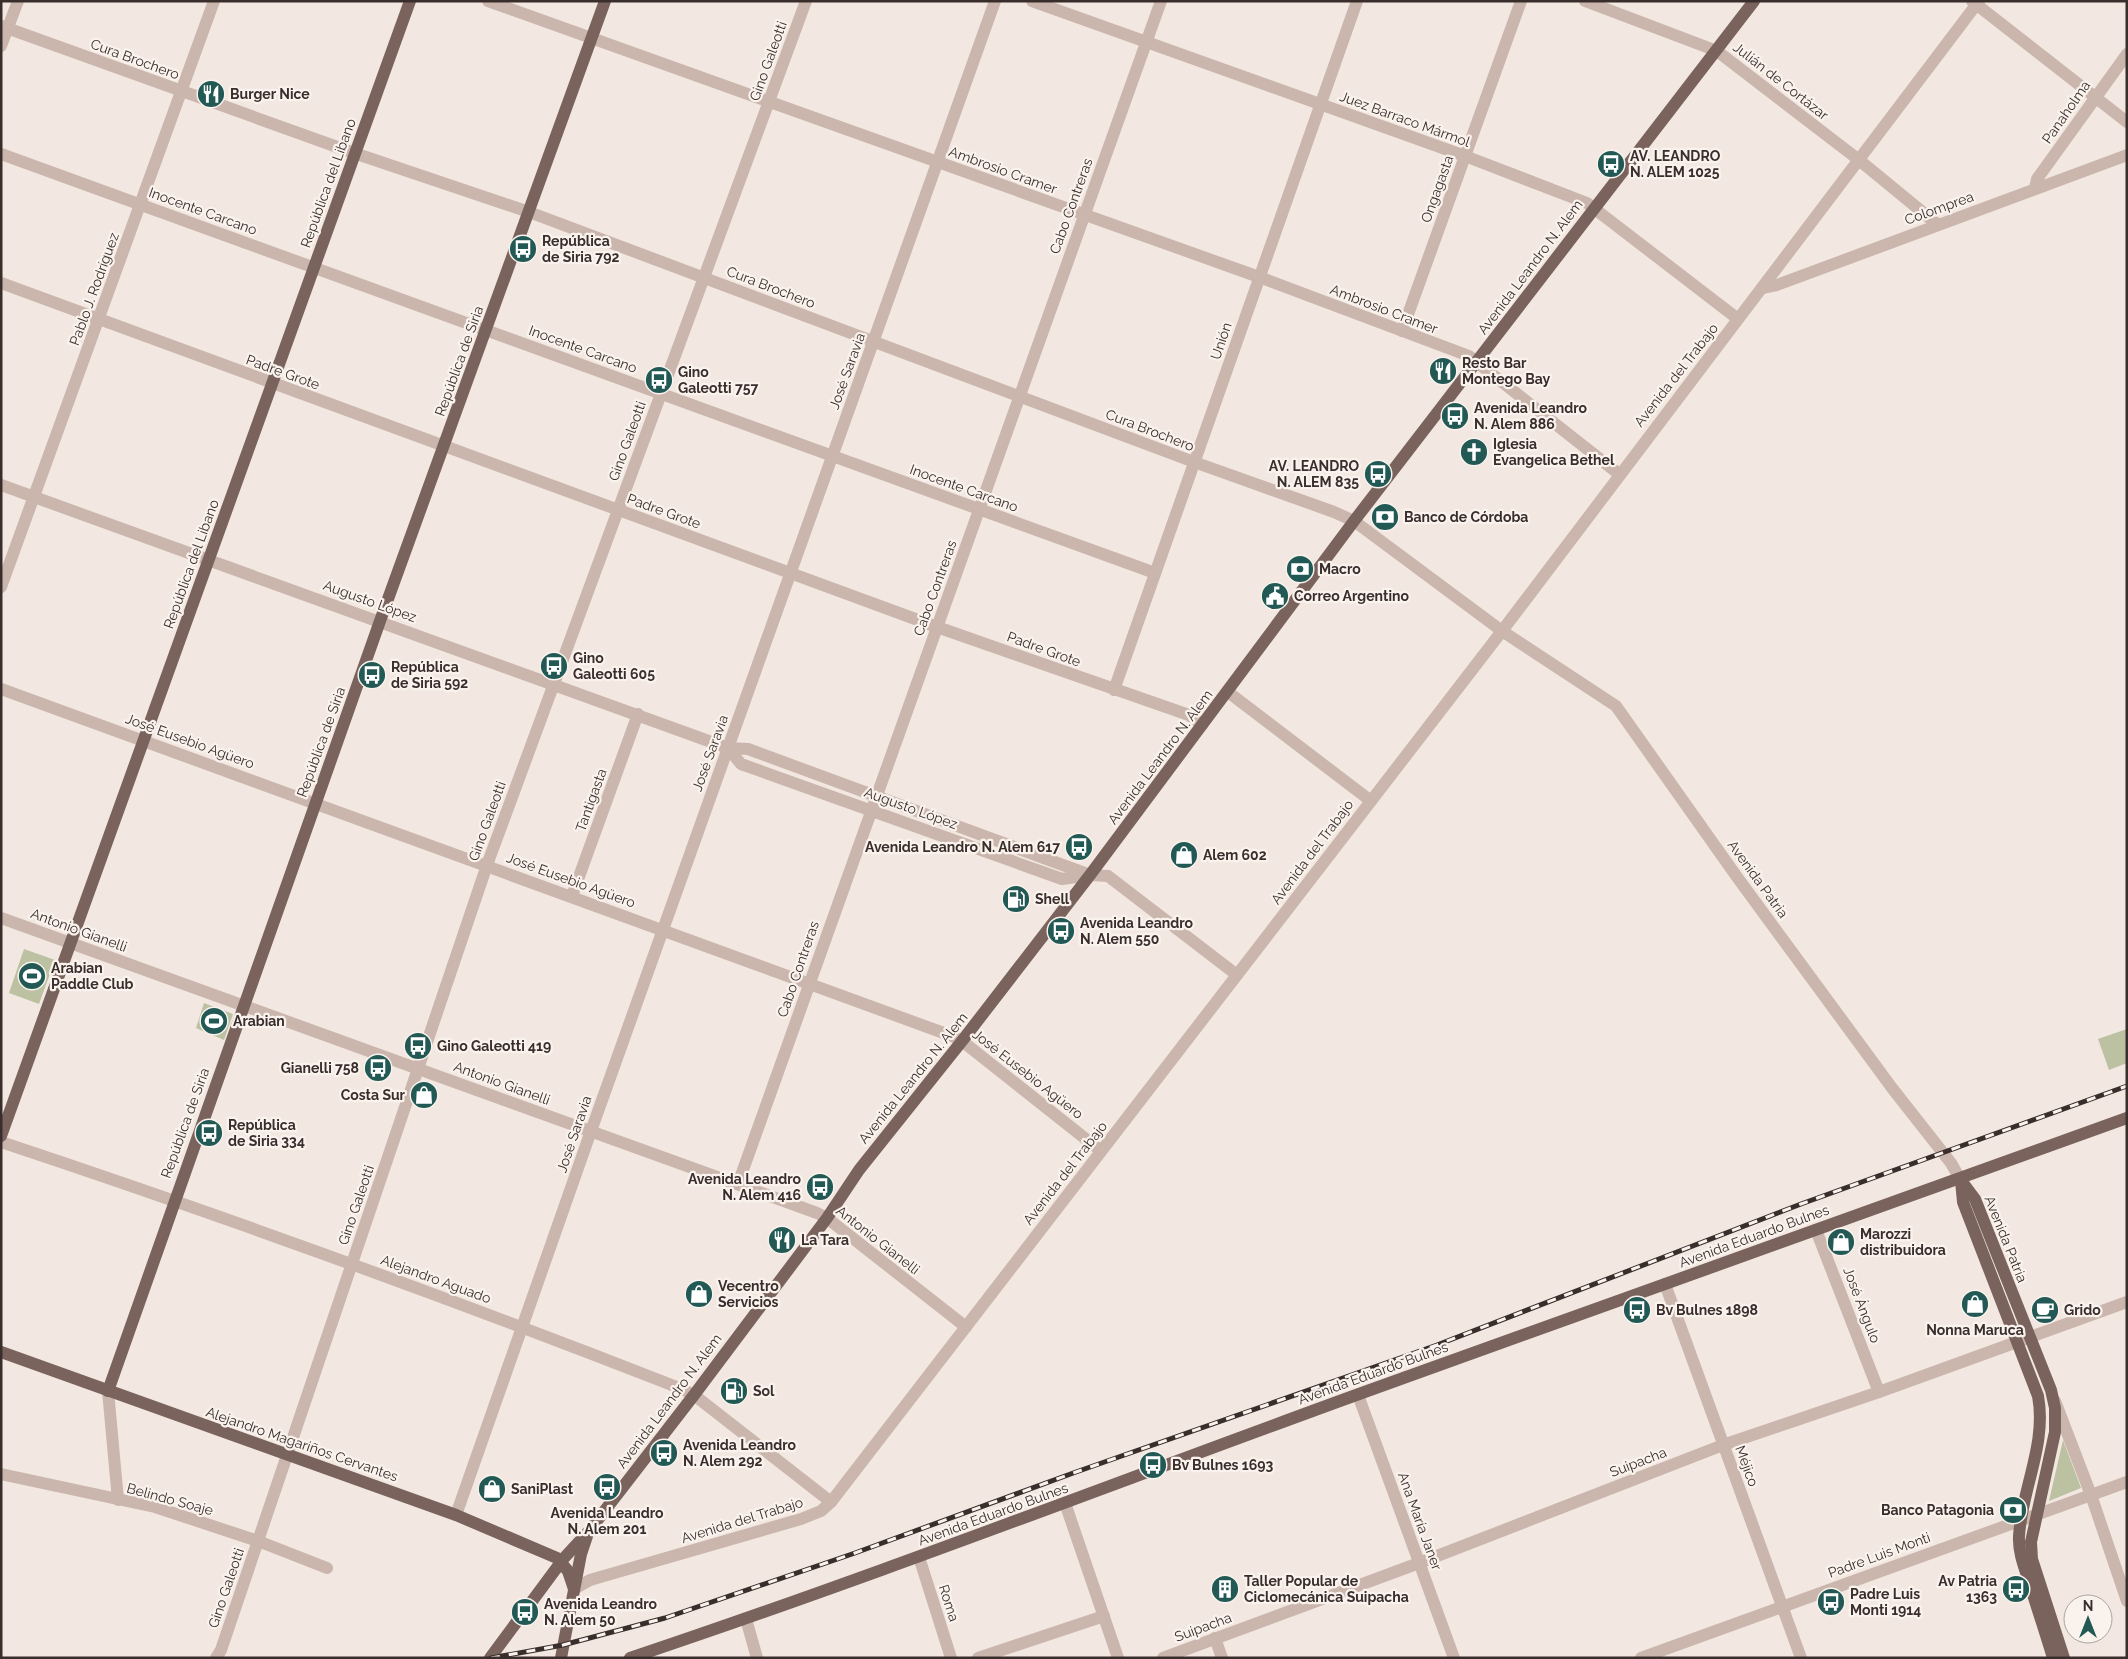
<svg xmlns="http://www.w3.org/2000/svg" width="2128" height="1659" viewBox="0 0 2128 1659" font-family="Raleway,sans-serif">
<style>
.green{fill:#bbc1a1}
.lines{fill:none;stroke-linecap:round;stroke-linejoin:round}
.minor{stroke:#cab6ad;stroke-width:12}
.major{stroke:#7a635d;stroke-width:12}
.rail-casing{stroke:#392e2b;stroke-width:5}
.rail{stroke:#faf2ed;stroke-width:3;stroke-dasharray:9;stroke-linecap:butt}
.labels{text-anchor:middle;stroke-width:4.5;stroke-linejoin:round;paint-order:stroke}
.street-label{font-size:14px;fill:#392e2b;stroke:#faf2ed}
.poi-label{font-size:14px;font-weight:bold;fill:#392e2b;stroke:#faf2ed;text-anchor:start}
</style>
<rect width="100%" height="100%" fill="#f2e8e1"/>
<!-- green -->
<g class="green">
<path d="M24,949L55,960L39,1004L9,993Z"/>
<path d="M204,1003L233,1014L224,1040L196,1028Z"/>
<path d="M2127,1029V1063L2109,1070L2098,1039Z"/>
<path d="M2063,1440L2081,1488L2049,1501Z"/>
</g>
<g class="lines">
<!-- minor -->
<g class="minor">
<path d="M488,1L1259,277L1469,356L1619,474"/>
<path d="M1032,1L1465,156L1587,203L1738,319"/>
<path d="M1585,1L1717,51L1859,160L1937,224"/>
<path d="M1972,1L2127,122"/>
<path d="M1,26L354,153L529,212L1194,462L1334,512L1354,521L1502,631L1616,706L1737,877L1892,1088L1951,1163L1960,1179"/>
<path d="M1,46L18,1"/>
<path d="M1,154L1155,573"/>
<path d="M2035,189L2037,179L2127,54"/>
<path d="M1,283L937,627L1189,715L1202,725"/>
<path d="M1762,288L1777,285L2127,155"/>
<path d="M1402,331L1521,1"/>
<path d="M1,485L728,748L748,749L1090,875"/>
<path d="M1,587L214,1"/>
<path d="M1,689L952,1036L962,1041L1101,1151"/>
<path d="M1114,690L1357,1"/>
<path d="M1228,692L1371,801"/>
<path d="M728,748L741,764L1062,879L1090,875L1108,876L1237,975"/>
<path d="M572,896L638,714"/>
<path d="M1,918L817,1213L827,1218L966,1327"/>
<path d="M1,1142C230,1218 457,1301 682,1389L694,1395L831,1502"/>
<path d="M738,1184L1161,1"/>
<path d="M1816,1230L1879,1392"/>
<path d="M1665,1284L1801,1658"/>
<path d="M108,1391L118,1500"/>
<path d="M1358,1395L1454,1658"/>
<path d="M2055,1401L2091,1495L2127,1601"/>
<path d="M1,1474L155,1507L258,1541L327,1568"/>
<path d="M1065,1503L1118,1658"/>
<path d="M456,1515L591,1131L995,1"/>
<path d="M919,1557L951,1658"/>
<path d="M574,1589L590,1580L801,1519L821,1511L831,1502L1502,631L1979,1"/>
<path d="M746,1619L757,1658"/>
<path d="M1215,1638L1222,1658"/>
<path d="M216,1658L221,1650L487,865L806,1"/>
<path d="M978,1658L1104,1616"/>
<path d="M1163,1658L1419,1563L1723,1445L1879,1392L2127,1302"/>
<path d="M1641,1658L2127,1482"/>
</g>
<!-- major -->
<g class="major">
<path d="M1,1136L410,1"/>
<path d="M1960,1179L1975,1199L2051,1390L2055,1408V1432L2031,1542L2032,1559L2064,1658"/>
<path d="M1961,1181L1963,1202L2038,1396C2047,1444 2022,1488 2019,1536C2018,1554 2026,1571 2031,1588C2038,1611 2046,1634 2053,1658"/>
<path d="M1,1352L456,1515L557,1558L568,1571L574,1589"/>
<path d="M108,1391L380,621L605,1"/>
<path d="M490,1658L564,1558L589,1531L694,1395L827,1218L859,1170L962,1041L1090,875L1354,521L1754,1"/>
<path d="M561,1658L581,1554L587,1536"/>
<path d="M630,1658C875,1576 1117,1482 1359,1394C1615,1301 1872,1211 2127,1118"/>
</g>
<defs>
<path id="rail" d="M491,1658L563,1645L665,1618L855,1553L1076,1472L1437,1345L1801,1204L2127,1086"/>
</defs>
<!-- rail casing -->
<use href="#rail" class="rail-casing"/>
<!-- rail -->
<use href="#rail" class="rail"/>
</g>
<!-- icons -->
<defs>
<symbol id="restaurant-disc" viewBox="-11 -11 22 22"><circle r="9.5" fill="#225955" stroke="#faf2ed"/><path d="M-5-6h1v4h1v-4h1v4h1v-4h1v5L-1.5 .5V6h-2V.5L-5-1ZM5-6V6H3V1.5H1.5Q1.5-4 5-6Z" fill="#fff"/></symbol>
<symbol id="bus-disc" viewBox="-11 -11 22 22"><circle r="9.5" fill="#225955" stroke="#faf2ed"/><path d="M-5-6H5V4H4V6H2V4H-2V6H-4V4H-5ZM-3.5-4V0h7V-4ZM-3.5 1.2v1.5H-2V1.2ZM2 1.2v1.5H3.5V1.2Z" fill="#fff"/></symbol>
<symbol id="church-disc" viewBox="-11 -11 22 22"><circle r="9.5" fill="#225955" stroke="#faf2ed"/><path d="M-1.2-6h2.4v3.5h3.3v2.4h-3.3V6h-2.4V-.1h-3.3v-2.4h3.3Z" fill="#fff"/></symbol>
<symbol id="bank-disc" viewBox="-11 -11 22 22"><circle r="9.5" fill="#225955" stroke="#faf2ed"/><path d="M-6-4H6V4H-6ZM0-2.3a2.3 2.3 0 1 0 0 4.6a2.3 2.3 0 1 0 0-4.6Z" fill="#fff"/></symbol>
<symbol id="civic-disc" viewBox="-11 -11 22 22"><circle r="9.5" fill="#225955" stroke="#faf2ed"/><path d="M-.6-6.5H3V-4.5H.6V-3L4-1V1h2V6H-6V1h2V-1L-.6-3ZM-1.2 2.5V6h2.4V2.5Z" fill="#fff"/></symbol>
<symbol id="shop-disc" viewBox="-11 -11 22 22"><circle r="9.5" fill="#225955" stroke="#faf2ed"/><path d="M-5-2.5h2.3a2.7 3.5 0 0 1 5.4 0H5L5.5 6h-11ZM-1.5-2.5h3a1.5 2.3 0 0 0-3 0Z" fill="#fff"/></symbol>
<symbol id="fuel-disc" viewBox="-11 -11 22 22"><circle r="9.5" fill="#225955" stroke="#faf2ed"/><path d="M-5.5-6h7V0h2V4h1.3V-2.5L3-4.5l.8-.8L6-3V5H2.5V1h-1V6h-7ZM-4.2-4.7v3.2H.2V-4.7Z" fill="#fff"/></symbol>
<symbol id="stadium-disc" viewBox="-11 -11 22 22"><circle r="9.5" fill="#225955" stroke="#faf2ed"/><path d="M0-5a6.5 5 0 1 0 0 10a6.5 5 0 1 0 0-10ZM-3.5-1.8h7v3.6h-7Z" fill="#fff"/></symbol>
<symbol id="cafe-disc" viewBox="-11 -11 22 22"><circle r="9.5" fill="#225955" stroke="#faf2ed"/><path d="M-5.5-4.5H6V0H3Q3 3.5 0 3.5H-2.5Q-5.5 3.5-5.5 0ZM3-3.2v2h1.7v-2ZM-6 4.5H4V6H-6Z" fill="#fff"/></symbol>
<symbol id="building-disc" viewBox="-11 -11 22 22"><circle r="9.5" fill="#225955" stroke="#faf2ed"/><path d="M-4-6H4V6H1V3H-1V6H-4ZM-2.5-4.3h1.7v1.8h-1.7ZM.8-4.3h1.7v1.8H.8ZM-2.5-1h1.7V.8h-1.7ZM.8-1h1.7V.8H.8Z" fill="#fff"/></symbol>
</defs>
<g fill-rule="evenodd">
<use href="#restaurant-disc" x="195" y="78" width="32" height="32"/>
<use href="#bus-disc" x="1595" y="148" width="32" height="32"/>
<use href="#bus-disc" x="507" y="233" width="32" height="32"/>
<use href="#restaurant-disc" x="1427" y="355" width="32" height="32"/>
<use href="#bus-disc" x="643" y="364" width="32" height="32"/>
<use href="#bus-disc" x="1439" y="400" width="32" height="32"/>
<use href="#church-disc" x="1458" y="436" width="32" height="32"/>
<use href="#bus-disc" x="1362" y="458" width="32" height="32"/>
<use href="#bank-disc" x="1369" y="501" width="32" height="32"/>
<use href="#bank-disc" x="1284" y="553" width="32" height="32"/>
<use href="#civic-disc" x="1259" y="580" width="32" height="32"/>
<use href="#bus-disc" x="538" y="650" width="32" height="32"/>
<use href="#bus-disc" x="356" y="659" width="32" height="32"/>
<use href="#bus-disc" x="1063" y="831" width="32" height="32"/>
<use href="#shop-disc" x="1168" y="839" width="32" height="32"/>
<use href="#fuel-disc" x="1000" y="883" width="32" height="32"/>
<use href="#bus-disc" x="1045" y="915" width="32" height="32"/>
<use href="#stadium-disc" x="16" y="960" width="32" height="32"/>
<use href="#stadium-disc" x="198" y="1005" width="32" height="32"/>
<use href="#bus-disc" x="402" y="1030" width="32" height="32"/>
<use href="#bus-disc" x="362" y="1052" width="32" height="32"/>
<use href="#shop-disc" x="408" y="1079" width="32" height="32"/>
<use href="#bus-disc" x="193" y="1117" width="32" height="32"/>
<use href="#bus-disc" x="804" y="1171" width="32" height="32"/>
<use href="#restaurant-disc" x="766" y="1224" width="32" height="32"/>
<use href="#shop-disc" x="1825" y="1226" width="32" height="32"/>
<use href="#shop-disc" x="683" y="1278" width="32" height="32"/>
<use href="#shop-disc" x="1959" y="1288" width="32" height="32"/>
<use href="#bus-disc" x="1621" y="1294" width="32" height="32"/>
<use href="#cafe-disc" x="2029" y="1294" width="32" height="32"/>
<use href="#fuel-disc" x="718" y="1375" width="32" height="32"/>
<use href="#bus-disc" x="648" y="1437" width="32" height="32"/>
<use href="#bus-disc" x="1137" y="1449" width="32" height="32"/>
<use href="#bus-disc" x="591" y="1471" width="32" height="32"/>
<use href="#shop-disc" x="476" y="1473" width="32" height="32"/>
<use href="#bank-disc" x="1997" y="1494" width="32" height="32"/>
<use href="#building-disc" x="1209" y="1573" width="32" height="32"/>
<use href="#bus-disc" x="2000" y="1573" width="32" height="32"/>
<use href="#bus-disc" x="1815" y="1586" width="32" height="32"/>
<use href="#bus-disc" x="509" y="1596" width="32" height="32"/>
</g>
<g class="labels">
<!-- street labels -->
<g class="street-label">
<text transform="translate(135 59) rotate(20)" y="5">Cura Brochero</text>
<text transform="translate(768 61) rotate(-70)" y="5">Gino Galeotti</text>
<text transform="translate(1781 81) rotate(38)" y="5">Julián de Cortázar</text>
<text transform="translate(2066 112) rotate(-55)" y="5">Panaholma</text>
<text transform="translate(1405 119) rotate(20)" y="5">Juez Barraco Mármol</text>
<text transform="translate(1003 170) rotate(20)" y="5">Ambrosio Cramer</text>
<text transform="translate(328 183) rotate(-70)" y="5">República del Libano</text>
<text transform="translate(1437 189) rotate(-70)" y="5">Ongagasta</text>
<text transform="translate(1071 206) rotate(-70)" y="5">Cabo Contreras</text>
<text transform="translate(1939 208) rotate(-20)" y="5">Colomprea</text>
<text transform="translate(203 211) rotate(20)" y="5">Inocente Carcano</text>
<text transform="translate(1530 267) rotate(-53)" y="5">Avenida Leandro N. Alem</text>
<text transform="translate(771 287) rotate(21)" y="5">Cura Brochero</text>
<text transform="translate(94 289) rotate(-70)" y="5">Pablo J. Rodríguez</text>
<text transform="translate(1384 309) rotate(21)" y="5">Ambrosio Cramer</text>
<text transform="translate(1221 341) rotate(-71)" y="5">Unión</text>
<text transform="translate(583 349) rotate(20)" y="5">Inocente Carcano</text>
<text transform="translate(459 361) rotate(-70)" y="5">República de Siria</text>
<text transform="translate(847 371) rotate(-70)" y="5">José Saravia</text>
<text transform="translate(283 372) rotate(20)" y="5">Padre Grote</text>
<text transform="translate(1676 375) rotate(-52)" y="5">Avenida del Trabajo</text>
<text transform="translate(1150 430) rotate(21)" y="5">Cura Brochero</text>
<text transform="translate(627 441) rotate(-70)" y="5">Gino Galeotti</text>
<text transform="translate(964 488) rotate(20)" y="5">Inocente Carcano</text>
<text transform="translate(664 511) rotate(20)" y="5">Padre Grote</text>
<text transform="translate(191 564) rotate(-70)" y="5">República del Libano</text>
<text transform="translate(935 588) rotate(-70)" y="5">Cabo Contreras</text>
<text transform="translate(370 601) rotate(20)" y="5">Augusto López</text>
<text transform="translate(1044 649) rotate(20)" y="5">Padre Grote</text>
<text transform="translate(190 741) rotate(20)" y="5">José Eusebio Agüero</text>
<text transform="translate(321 742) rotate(-70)" y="5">República de Siria</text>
<text transform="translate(710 753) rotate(-70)" y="5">José Saravia</text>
<text transform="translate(1160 757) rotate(-53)" y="5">Avenida Leandro N. Alem</text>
<text transform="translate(591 800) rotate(-70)" y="5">Tantigasta</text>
<text transform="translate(911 808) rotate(20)" y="5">Augusto López</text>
<text transform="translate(487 821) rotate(-70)" y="5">Gino Galeotti</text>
<text transform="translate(1312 852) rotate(-53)" y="5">Avenida del Trabajo</text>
<text transform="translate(1758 879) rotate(54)" y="5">Avenida Patria</text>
<text transform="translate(571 880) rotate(20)" y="5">José Eusebio Agüero</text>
<text transform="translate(79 930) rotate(20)" y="5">Antonio Gianelli</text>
<text transform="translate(798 969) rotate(-71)" y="5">Cabo Contreras</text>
<text transform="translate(1028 1074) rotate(38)" y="5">José Eusebio Agüero</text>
<text transform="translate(913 1078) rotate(-51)" y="5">Avenida Leandro N. Alem</text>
<text transform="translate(502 1083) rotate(20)" y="5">Antonio Gianelli</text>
<text transform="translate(185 1123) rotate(-70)" y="5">República de Siria</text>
<text transform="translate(574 1134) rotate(-71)" y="5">José Saravia</text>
<text transform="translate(1065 1173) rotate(-52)" y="5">Avenida del Trabajo</text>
<text transform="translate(356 1205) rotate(-71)" y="5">Gino Galeotti</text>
<text transform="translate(1754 1236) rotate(-20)" y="5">Avenida Eduardo Bulnes</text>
<text transform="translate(2006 1239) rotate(68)" y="5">Avenida Patria</text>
<text transform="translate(878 1240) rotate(38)" y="5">Antonio Gianelli</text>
<text transform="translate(436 1279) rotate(20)" y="5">Alejandro Aguado</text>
<text transform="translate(1862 1305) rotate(69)" y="5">José Ángulo</text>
<text transform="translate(1373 1373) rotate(-20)" y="5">Avenida Eduardo Bulnes</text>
<text transform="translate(669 1401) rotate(-53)" y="5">Avenida Leandro N. Alem</text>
<text transform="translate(302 1444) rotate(19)" y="5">Alejandro Magariños Cervantes</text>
<text transform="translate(1638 1462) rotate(-21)" y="5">Suipacha</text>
<text transform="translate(1747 1466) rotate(70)" y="5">Méjico</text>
<text transform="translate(170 1499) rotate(15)" y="5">Belindo Soaje</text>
<text transform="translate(993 1514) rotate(-20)" y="5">Avenida Eduardo Bulnes</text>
<text transform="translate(742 1520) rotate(-17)" y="5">Avenida del Trabajo</text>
<text transform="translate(1420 1521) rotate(70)" y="5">Ana María Janer</text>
<text transform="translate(1879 1555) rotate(-20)" y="5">Padre Luis Monti</text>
<text transform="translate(226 1588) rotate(-71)" y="5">Gino Galeotti</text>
<text transform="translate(949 1603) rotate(72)" y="5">Roma</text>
<text transform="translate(1203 1627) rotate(-20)" y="5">Suipacha</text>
</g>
<!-- poi labels -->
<g class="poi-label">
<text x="230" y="99">Burger Nice</text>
<text x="1630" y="161">AV. LEANDRO<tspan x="1630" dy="16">N. ALEM 1025</tspan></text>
<text x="542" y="246">República<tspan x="542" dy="16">de Siria 792</tspan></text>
<text x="1462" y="368">Resto Bar<tspan x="1462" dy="16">Montego Bay</tspan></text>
<text x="678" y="377">Gino<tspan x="678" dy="16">Galeotti 757</tspan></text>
<text x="1474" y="413">Avenida Leandro<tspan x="1474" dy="16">N. Alem 886</tspan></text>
<text x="1493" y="449">Iglesia<tspan x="1493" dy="16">Evangelica Bethel</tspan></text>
<text x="1359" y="471" text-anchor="end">AV. LEANDRO<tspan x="1359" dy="16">N. ALEM 835</tspan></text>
<text x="1404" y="522">Banco de Córdoba</text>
<text x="1319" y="574">Macro</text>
<text x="1294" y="601">Correo Argentino</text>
<text x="573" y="663">Gino<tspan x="573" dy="16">Galeotti 605</tspan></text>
<text x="391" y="672">República<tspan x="391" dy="16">de Siria 592</tspan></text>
<text x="1060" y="852" text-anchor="end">Avenida Leandro N. Alem 617</text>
<text x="1203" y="860">Alem 602</text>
<text x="1035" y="904">Shell</text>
<text x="1080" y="928">Avenida Leandro<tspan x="1080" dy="16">N. Alem 550</tspan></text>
<text x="51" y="973">Arabian<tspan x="51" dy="16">Paddle Club</tspan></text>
<text x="233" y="1026">Arabian</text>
<text x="437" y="1051">Gino Galeotti 419</text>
<text x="359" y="1073" text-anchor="end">Gianelli 758</text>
<text x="405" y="1100" text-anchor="end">Costa Sur</text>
<text x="228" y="1130">República<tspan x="228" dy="16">de Siria 334</tspan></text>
<text x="801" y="1184" text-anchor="end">Avenida Leandro<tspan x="801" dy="16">N. Alem 416</tspan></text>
<text x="1860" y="1239">Marozzi<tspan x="1860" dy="16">distribuidora</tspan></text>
<text x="801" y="1245">La Tara</text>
<text x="718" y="1291">Vecentro<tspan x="718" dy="16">Servicios</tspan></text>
<text x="1656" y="1315">Bv Bulnes 1898</text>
<text x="2064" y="1315">Grido</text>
<text x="1975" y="1335" text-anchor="middle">Nonna Maruca</text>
<text x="753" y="1396">Sol</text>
<text x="683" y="1450">Avenida Leandro<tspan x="683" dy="16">N. Alem 292</tspan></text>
<text x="1172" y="1470">Bv Bulnes 1693</text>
<text x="511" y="1494">SaniPlast</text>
<text x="1994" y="1515" text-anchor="end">Banco Patagonia</text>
<text x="607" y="1518" text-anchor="middle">Avenida Leandro<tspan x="607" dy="16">N. Alem 201</tspan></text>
<text x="1244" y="1586">Taller Popular de<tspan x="1244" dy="16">Ciclomecánica Suipacha</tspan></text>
<text x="1997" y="1586" text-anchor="end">Av Patria<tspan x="1997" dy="16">1363</tspan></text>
<text x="1850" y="1599">Padre Luis<tspan x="1850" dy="16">Monti 1914</tspan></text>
<text x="544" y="1609">Avenida Leandro<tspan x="544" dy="16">N. Alem 50</tspan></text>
</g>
</g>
<!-- border -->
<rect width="2128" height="1659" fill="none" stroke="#392e2b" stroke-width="5"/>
<!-- north arrow -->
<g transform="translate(2088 1619)"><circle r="24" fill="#faf2ed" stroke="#ada49f"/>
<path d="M0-4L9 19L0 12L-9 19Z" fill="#225955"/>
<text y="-8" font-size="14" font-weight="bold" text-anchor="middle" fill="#392e2b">N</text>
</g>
</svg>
